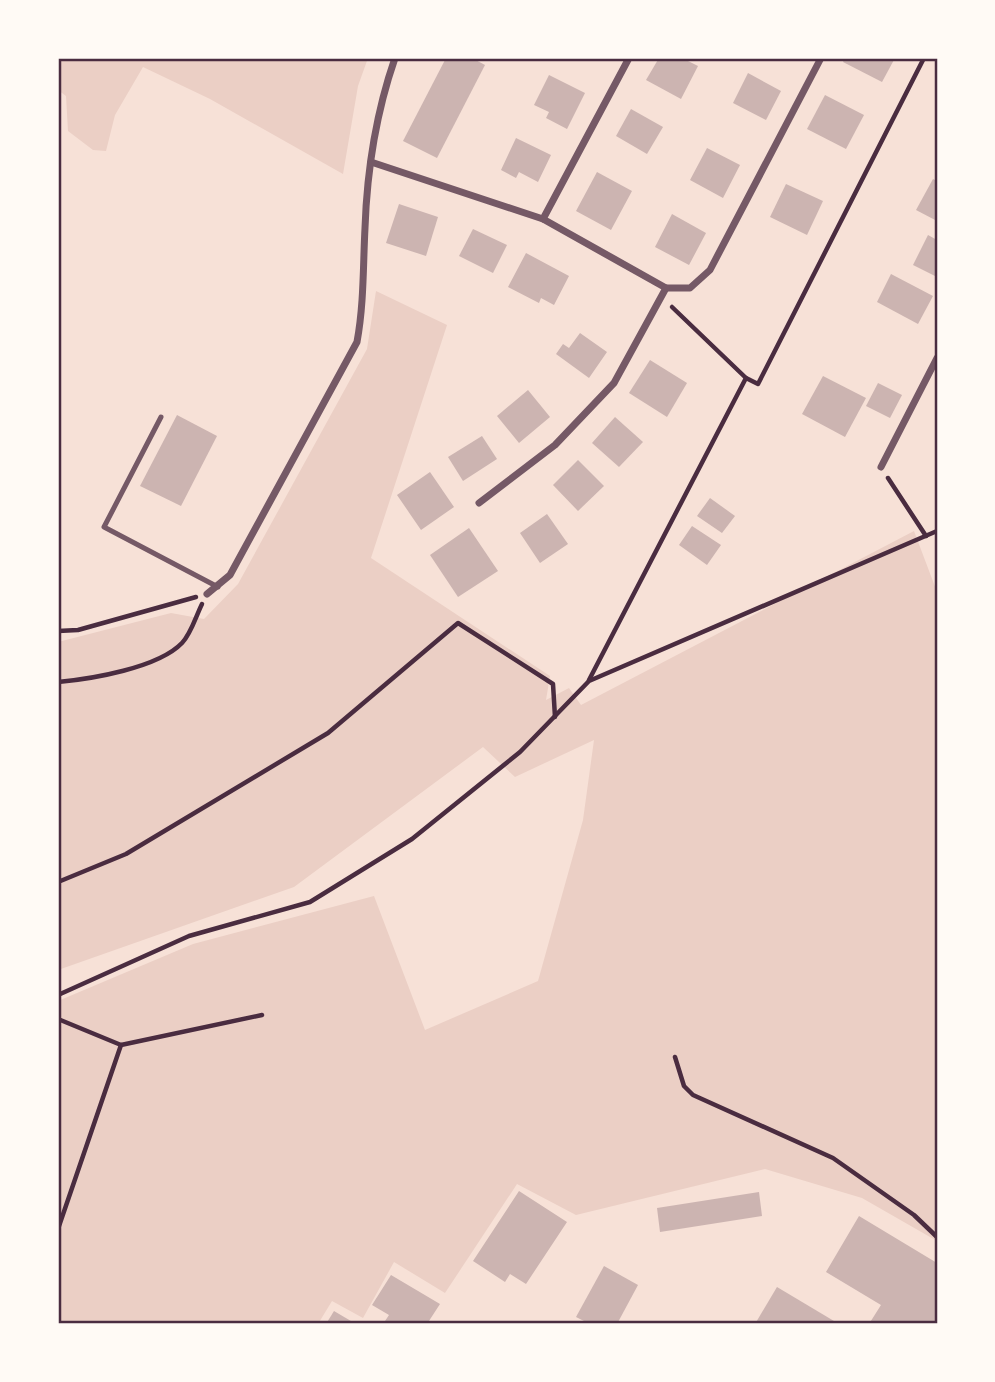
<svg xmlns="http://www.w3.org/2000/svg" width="995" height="1382" viewBox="0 0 995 1382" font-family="Quicksand,sans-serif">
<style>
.green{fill:#ebcfc5}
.building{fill:#ccb4b1}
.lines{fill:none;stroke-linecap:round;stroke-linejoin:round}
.path{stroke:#4a2c40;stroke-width:4.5}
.service{stroke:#755966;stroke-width:5}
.minor{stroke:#755966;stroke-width:7}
.neatline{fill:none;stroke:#4a2c40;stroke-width:2.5}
</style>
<rect width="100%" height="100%" fill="#f7e1d7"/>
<!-- green -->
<g class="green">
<path d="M58,58H368L358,86L343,174L210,99L143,67L115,115L106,151L93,150L68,131L66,96L58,90Z"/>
<path d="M376,291L447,325L371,558L550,676L546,700L569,688L581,705L914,531L937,592V1241L862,1198L765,1169L576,1215L517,1184L445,1293L394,1262L363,1318L332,1301L318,1324H58V1001L193,944L374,896L425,1030L538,981L583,820L594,740L515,777L483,747L294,887L58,970V642L171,613L204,619L238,584L367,349Z"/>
</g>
<!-- building -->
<g class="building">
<path d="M446,58H472L485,65L437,158L403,141Z"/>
<path d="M659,58H682L698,66L681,99L646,80Z"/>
<path d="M845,58H895L882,82L843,62Z"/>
<path d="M748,73L781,91L766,120L733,103Z"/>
<path d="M549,75L585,93L567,129L546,118L549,112L534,105Z"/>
<path d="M825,95L864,115L846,149L807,129Z"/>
<path d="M631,109L663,127L647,154L616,136Z"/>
<path d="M516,138L551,155L538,182L519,172L516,178L501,170Z"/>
<path d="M707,148L740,165L723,198L690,180Z"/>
<path d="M597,172L632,191L611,230L576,211Z"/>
<path d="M933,179L937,181V221L916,210Z"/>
<path d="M786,184L823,201L807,235L770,217Z"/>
<path d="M399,204L438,217L426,256L386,243Z"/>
<path d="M672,214L706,233L689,265L655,247Z"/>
<path d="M473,229L507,245L493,273L459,256Z"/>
<path d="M928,235L937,240V277L913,265Z"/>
<path d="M526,253L569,276L554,305L541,298L539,303L508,287Z"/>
<path d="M891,274L933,296L918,324L877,302Z"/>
<path d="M580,333L607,352L589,378L556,354L563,344L569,348Z"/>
<path d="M650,360L687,383L667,417L629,393Z"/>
<path d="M823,376L866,398L845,437L802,414Z"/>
<path d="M878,383L902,395L890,418L866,406Z"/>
<path d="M528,390L550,417L519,443L497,416Z"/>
<path d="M177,415L217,436L181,506L140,486Z"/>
<path d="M615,417L643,442L619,467L592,443Z"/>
<path d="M482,436L497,459L463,481L448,457Z"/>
<path d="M578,460L604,486L578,511L553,485Z"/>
<path d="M430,472L454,507L421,530L397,495Z"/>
<path d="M710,498L735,516L722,533L697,516Z"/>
<path d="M547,514L568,544L540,563L520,533Z"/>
<path d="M692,526L721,545L707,565L679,545Z"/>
<path d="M469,528L498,571L458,597L430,555Z"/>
<path d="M519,1191L567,1222L526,1284L510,1274L505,1282L473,1261Z"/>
<path d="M759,1192L762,1216L660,1232L657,1208Z"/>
<path d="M859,1216L937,1263V1324H869L881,1305L826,1272Z"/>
<path d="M604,1266L638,1285L617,1324H590L576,1317Z"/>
<path d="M391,1275L440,1304L427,1324H383L389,1315L372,1305Z"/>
<path d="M777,1287L839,1324H755Z"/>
<path d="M334,1311L356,1324H326Z"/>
</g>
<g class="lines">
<!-- path -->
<g class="path">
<path d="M672,307L746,378"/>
<path d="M888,478L926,536"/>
<path d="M58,631L78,630L196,597"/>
<path d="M589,680L746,378L758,384L924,58"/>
<path d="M58,682C91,679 158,668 182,643C191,634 196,616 202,604"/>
<path d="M58,882L126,854L328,733L458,623L553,684L555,717"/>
<path d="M58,995L189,936L310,902L412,839L520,752L589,681L937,531"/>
<path d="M58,1019L121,1045L262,1015"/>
<path d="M675,1057L684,1086L693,1095L833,1158L914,1215L937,1237"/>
<path d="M58,1229L121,1045"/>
</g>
<!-- service -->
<path class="service" d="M161,417L104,527L218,587"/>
<!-- minor -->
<g class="minor">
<path d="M371,162L543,219L666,288H690L710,270L821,58"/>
<path d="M543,219L629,58"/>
<path d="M881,467L937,358"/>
<path d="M479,503L555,445L614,383L666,288"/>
<path d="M207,594L230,575L357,342C364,304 363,266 365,228C367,170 376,113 395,58"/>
</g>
</g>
<!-- border -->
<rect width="995" height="1382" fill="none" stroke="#fffaf5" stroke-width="119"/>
<rect x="60" y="60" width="876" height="1262" class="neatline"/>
</svg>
